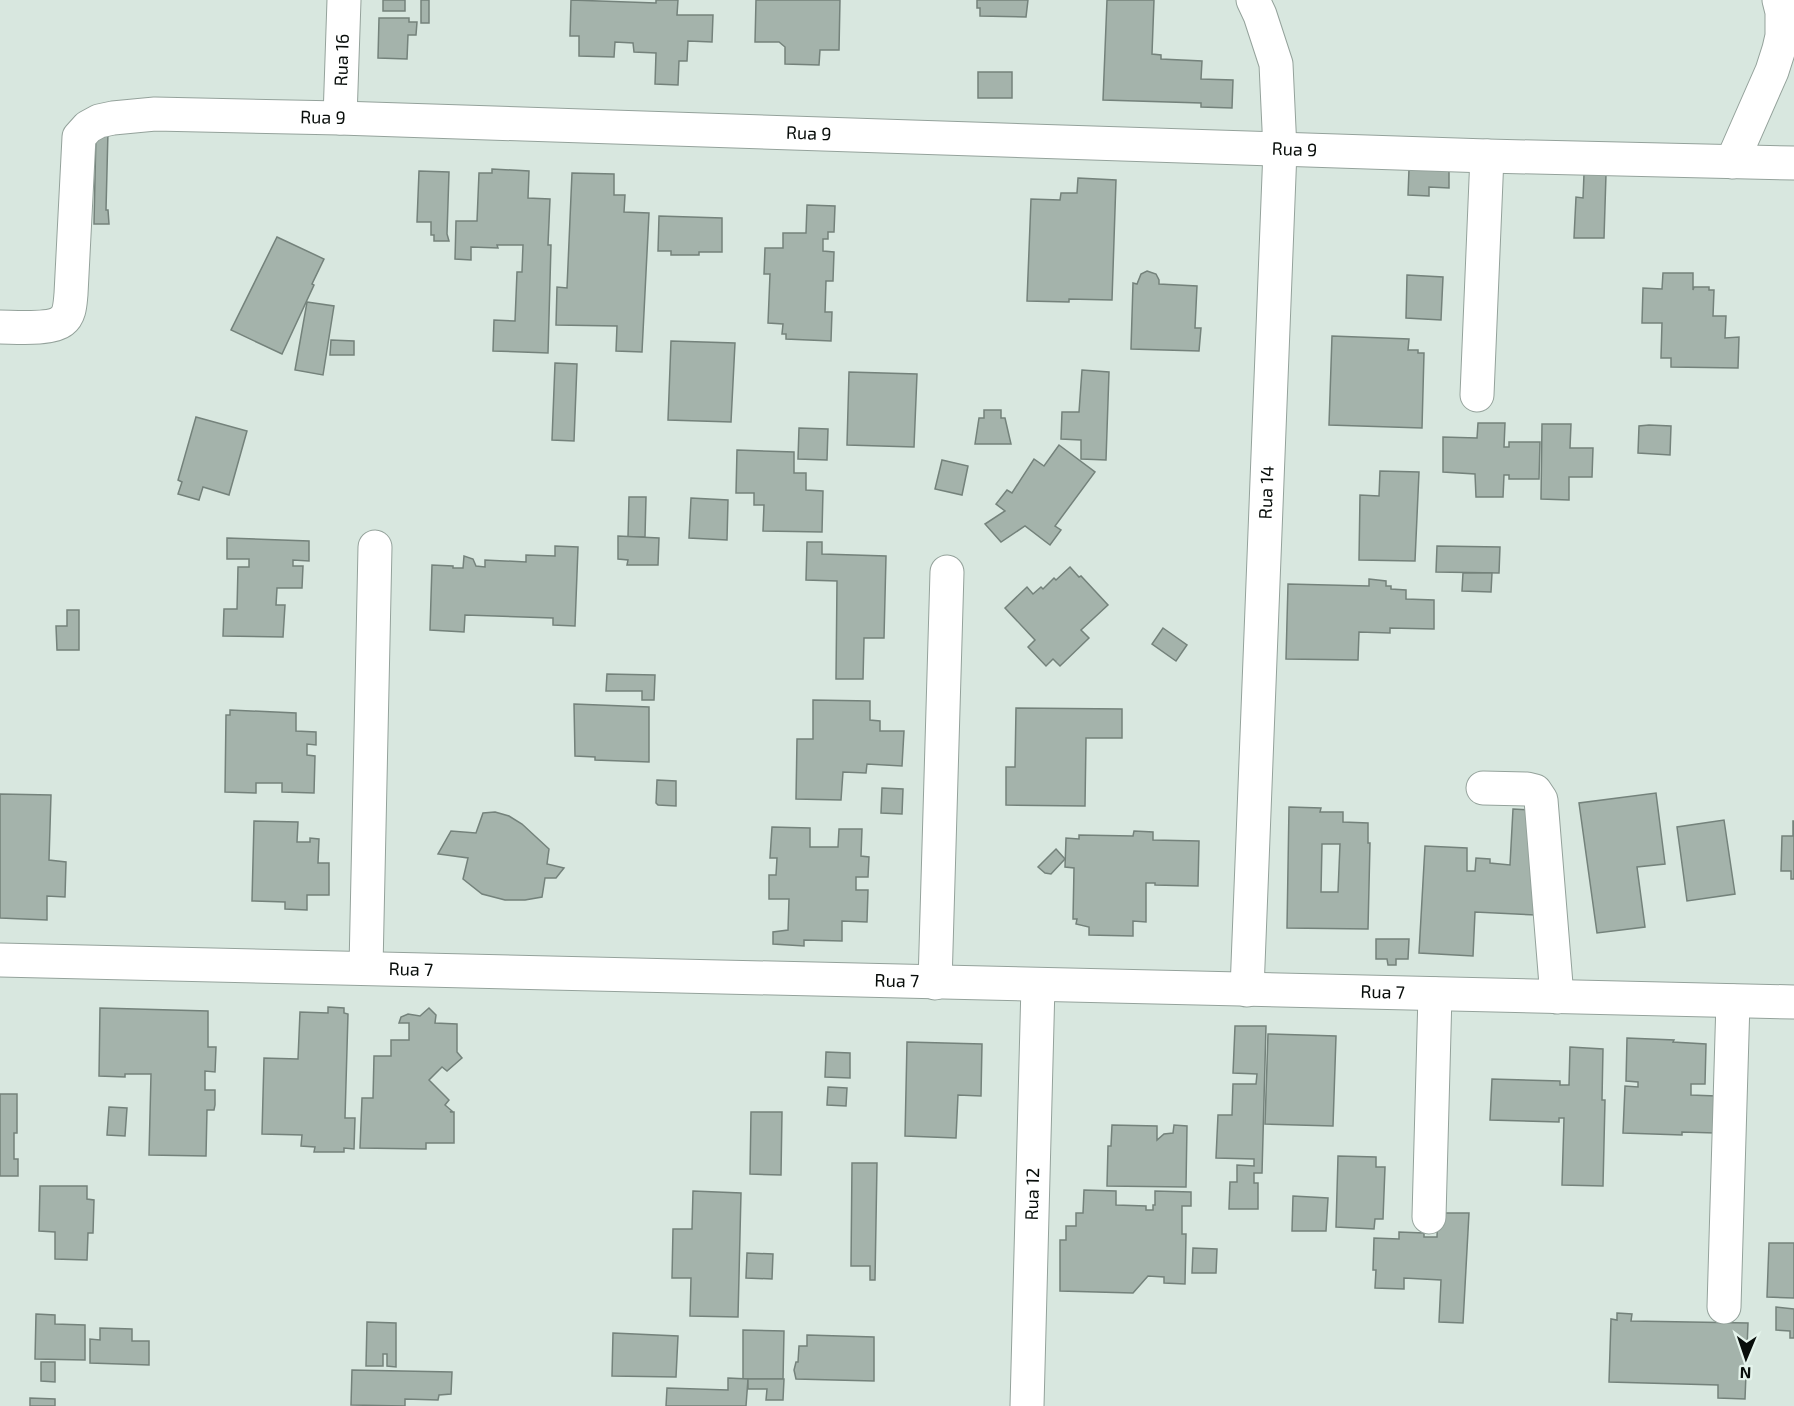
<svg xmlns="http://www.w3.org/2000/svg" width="1794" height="1406" viewBox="0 0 1794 1406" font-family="'Exo 2',sans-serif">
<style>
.building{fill:#a4b3ab;stroke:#74827b;stroke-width:1.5;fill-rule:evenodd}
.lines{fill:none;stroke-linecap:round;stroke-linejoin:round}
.minor-casing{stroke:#94a29b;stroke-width:35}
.minor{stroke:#fff;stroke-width:33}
.labels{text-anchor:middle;stroke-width:6;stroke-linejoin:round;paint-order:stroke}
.street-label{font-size:18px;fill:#080d0a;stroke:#e5f4ec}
</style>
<rect width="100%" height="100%" fill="#d8e7df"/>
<!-- building -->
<g class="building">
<rect x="383" y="0" width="22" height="11"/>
<rect x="421" y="0" width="8" height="23"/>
<path d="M571,0L656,3V0H678L677,15H713L712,42L688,41L687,61H679L678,85L655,84L656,53L634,52L633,43L615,42L614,57L579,56V36H570Z"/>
<path d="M756,0H840L839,50H820L819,65L785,64V47L779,42H755Z"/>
<path d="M977,0H1028L1026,17L980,16V8H977Z"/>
<path d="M1107,0H1154L1152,54L1161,55V59L1202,61L1201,79L1233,80L1232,108L1201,107V103L1103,100Z"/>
<path d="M379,18H409V22H417L416,35H408L407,59L378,58Z"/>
<rect x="978" y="72" width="34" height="26"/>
<path d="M108,131L106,210H108L109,224H94L96,132Z"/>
<path d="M492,169L529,171L528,198L550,199L548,245H551L548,353L493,351L494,320L515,321L517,272H522L523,245H497L498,248L471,247V260L455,259L456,221H477L479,173H492Z"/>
<path d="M1409,169L1449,171V188L1429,187V196L1408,195Z"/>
<path d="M419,171L449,172L447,234L449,241H434V235H431V222H417Z"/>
<path d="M572,173L614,174V195H625L624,212L649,213L642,352L616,351L617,326L556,325L557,287L567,288Z"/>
<path d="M1584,174H1606L1604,238H1574L1576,197L1583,198Z"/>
<path d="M1078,178L1116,180L1112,300L1069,299V302L1027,301L1031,199L1060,200L1061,193H1077Z"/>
<path d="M807,205L835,206L834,232H828V239H823V251L834,252L833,281H826L825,312H832L831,341L786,339V334H782L783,324L768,323L770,274H764L765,248H783V233H806Z"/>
<path d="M659,216L722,218V252H699V255H671V251H658Z"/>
<path d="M277,237L324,259L312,284L314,285L282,354L231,330Z"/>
<path d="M1147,271L1156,274L1159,280V284L1197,286L1195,328H1201L1199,351L1131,349L1133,283L1137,284L1141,274Z"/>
<path d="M1663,273H1693V290L1694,287H1709V290H1714L1713,316H1726L1725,338L1739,337L1738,368L1671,367V358H1661L1662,323H1642L1643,288L1662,289Z"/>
<path d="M1407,275L1443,277L1441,320L1406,318Z"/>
<path d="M307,302L334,306L323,375L295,370Z"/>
<path d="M1332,336L1409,339L1408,350H1418V353H1424L1422,428L1329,425Z"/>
<path d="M331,340L354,341V355H330Z"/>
<path d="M671,341L735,343L731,422L668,420Z"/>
<path d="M555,363L577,364L574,441L552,440Z"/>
<path d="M1082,370L1109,372L1106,460L1081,459V440L1061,439L1062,412H1079Z"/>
<path d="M849,372L917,374L914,447L847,445Z"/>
<path d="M984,410H1001V418H1005L1011,444H975L979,418H984Z"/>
<path d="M196,417L247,431L229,495L203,487L199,500L178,494L182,482L178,480Z"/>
<path d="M1478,423H1505L1504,447H1509V442H1540L1539,479H1509V475H1504L1503,497H1476L1475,474L1443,472V437L1477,438Z"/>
<path d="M1542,424H1571L1570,448H1593L1592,477H1569V500L1541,499Z"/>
<path d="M1649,425L1671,426L1670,455L1638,453L1639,426Z"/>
<path d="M799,428L828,429L827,460L798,459Z"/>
<path d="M1059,445L1095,472L1055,526L1061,530L1050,545L1025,526L1001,542L985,524L1005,511L996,504L1007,490L1012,493L1034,459L1044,466Z"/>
<path d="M737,450L794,452V473H806V490L823,491L822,532L763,531L764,505H754V493H736Z"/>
<path d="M942,460L968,466L962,495L935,489Z"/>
<path d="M1380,471L1419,472L1415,561L1359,560L1360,495L1379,496Z"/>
<path d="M629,497H646L645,537H628Z"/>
<path d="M691,498L728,500L727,540L689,538Z"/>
<path d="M618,536L659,538L658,565H627L628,560L618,559Z"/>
<path d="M227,538L309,541V561L293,560V566H303L302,588H277L276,605H285L283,637L223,636L224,609H237L238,567H249V559H227Z"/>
<path d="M807,542H822V554L886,556L884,638H864L863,679H836L837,581L806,580Z"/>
<path d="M555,546L578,547L575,626L553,625V618L465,615L464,632L430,630L432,565L453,566V568H463L464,556L473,559L476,566L485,567V560L526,562V555L555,556Z"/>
<path d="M1437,546L1500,547L1499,573L1436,572Z"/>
<path d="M1070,567L1079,577L1081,576L1108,605L1081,630L1089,638L1060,666L1053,659L1046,666L1028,647L1035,640L1005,608L1027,587L1033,594L1041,587L1043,589L1054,578L1056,580Z"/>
<path d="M1463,573H1492L1491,592L1462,591Z"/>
<path d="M1369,579L1386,581V586H1391V589L1406,590V599L1434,600V629L1390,628V633L1359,632L1358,660L1286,659L1288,584L1369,586Z"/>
<path d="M67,610H79V650H57L56,626H67Z"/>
<path d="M1163,628L1187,645L1176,661L1152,644Z"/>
<path d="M607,674L655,675L654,700H642V691H606Z"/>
<path d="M813,700L870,701V720L880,721V731H904L902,766L867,764L866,773L843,772L841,800L796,799L797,739H813Z"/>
<path d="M574,704L649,707V762L595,760V757L575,756Z"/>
<path d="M1016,708L1122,709V738H1086L1085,806L1006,805V767H1015Z"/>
<path d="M230,710L296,713V731L316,732V745L307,744V755L315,756L314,793L282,792V783H256V793L225,792L226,715H230Z"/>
<path d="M657,780L676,781V806L658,805L656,803Z"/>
<path d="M882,788L903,789L902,814L881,813Z"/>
<path d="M1656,793L1665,864L1637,867L1645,927L1597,933L1579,803Z"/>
<path d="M0,794L51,795L49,860L66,862L65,897L47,896V920L0,918Z"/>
<path d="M1289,807L1321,808L1320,812H1343V822L1368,823V843H1370L1368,929L1287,928ZM1322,844H1340L1338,892H1321Z"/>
<path d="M1513,809L1543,811L1536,915L1475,912L1473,956L1419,953L1425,846L1467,848V871H1475L1476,858L1490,859V863L1510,865Z"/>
<path d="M495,812L509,816L522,824L549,849L547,864L564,868L556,878H545L542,897L525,900H505L482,894L463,879L468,858L438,854L451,831L476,833L483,813Z"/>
<path d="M1724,820L1735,894L1687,901L1677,827Z"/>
<path d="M254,821L298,822L297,842H310V838L319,839L318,863H329V895H307V910L285,909V902L252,901Z"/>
<path d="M1793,821H1794V879H1791V871H1781L1782,836H1793Z"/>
<path d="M772,827L810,828V847H838L839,829H862L861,856L869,857L868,877H856V890H868L867,922L842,921V941L804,940V946L773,944V932L788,930L789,899H769V875H776L777,858H770Z"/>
<path d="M1134,831L1153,832V840L1199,841L1198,886L1155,885V883H1146V922L1133,921V936L1089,935V927L1076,924L1077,919H1073L1074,868L1065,867L1066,838L1079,839V835L1133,836Z"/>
<path d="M1056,849L1065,859L1051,874L1045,873L1038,867Z"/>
<path d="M1376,939H1409L1408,959H1396V965H1388L1387,959H1376Z"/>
<path d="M328,1007L344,1008V1013L348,1014L345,1118H355L354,1149L344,1148V1152H314L315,1147L301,1146L302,1135L262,1134L264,1058L298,1059L300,1012L328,1013Z"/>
<path d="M100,1008L208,1011V1047H216L215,1072L205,1071V1090H215V1105L214,1110H207L206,1156L149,1155L151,1074H125V1077L99,1076Z"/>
<path d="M429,1008L436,1015L435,1023L457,1024V1052L462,1058L447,1071L442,1067L429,1080L449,1100L445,1105L452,1111L450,1112H454V1143H426V1149L360,1148L362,1098H373L374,1056H391V1040H409V1023H399L401,1017L408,1014L420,1016Z"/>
<path d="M1235,1026H1266L1262,1173H1254V1183H1258V1209H1229L1230,1182H1237V1165L1254,1166V1159L1216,1158L1218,1115H1232L1233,1084H1256L1257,1074L1233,1073Z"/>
<path d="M1268,1034L1336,1036L1333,1126L1265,1124Z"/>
<path d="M1627,1038L1674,1040L1673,1042L1706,1044L1705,1084H1691V1095L1716,1096L1715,1133L1682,1132V1135L1623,1133L1625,1086L1638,1087V1082L1626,1081Z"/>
<path d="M907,1042L982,1044L981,1096L958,1095L956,1138L905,1136Z"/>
<path d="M1570,1047L1603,1049L1602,1100H1605L1603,1186L1562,1185L1564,1118H1559V1122L1490,1120L1492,1079L1560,1081V1085H1569Z"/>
<path d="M826,1052L850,1053V1078L825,1077Z"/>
<path d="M828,1087L847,1088L846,1106L827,1105Z"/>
<path d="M0,1094H17V1133H14V1159H18V1176H0Z"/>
<path d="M109,1107L127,1108L125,1136L107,1135Z"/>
<path d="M751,1112H782L781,1175L750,1174Z"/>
<path d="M1112,1125L1157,1126V1140L1164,1134L1173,1133L1174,1125L1187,1126L1186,1187L1107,1186L1108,1146H1111Z"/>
<path d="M1338,1156L1376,1157V1167H1385L1383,1219H1375L1374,1229L1336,1227Z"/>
<path d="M852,1163H877L875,1280H870V1266H851Z"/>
<path d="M40,1186H87V1199L94,1200L93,1233H88L87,1260L55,1259V1232L39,1231Z"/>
<path d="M1084,1190L1116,1191V1205L1146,1206V1210H1153V1205H1155V1191L1191,1192V1206H1182V1234H1186L1185,1284L1164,1283V1277L1148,1276L1133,1293L1060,1291V1240H1066V1226H1076V1213H1083Z"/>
<path d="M693,1191L741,1193L738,1317L690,1316L691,1278H672L673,1229H692Z"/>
<path d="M1293,1196L1328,1198L1326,1231H1292Z"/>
<path d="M1438,1213H1469L1463,1323L1439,1322L1441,1280L1404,1278V1289L1375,1288L1376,1270H1373L1374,1238L1399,1239V1232L1424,1233V1237H1437Z"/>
<path d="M1769,1243H1794V1298L1767,1297Z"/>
<path d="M1193,1248L1217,1249L1216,1273H1192Z"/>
<path d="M747,1253L773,1254L772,1279L746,1278Z"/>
<path d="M1776,1307L1794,1309V1338H1790V1331L1776,1330Z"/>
<path d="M1617,1313L1632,1314L1631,1321L1748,1323L1745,1399L1718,1398V1385L1609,1382L1611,1319L1617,1320Z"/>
<path d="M36,1314L55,1315V1324L85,1325V1360L35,1359Z"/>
<path d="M367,1322L396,1323V1367L387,1366V1354H383V1366H366Z"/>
<path d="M100,1328L132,1329V1341H149V1365L90,1363V1339L100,1340Z"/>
<path d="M743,1330L784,1331L783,1379H743Z"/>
<path d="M613,1333L678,1336L676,1377L612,1376Z"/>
<path d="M807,1335L874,1337V1381L796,1379L794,1370L796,1362H798L799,1346H807Z"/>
<path d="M41,1362H55V1382L41,1381Z"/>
<path d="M352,1370L452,1372L451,1394L439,1395L438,1400L405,1399V1406L351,1405Z"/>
<path d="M728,1378L748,1379L746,1406H666L667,1388L728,1390Z"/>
<path d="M748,1379H784L783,1400H766L767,1389H748Z"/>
<path d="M30,1398L55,1399V1406H30Z"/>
</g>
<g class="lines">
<defs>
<g id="minor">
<path id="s1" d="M340,118L344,0"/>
<path d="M1732,162L1772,71L1779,49L1782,36V12L1779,0"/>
<path id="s2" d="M0,327C15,327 51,330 62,321C70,315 70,304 71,294L79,137L88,127L99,121L113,118L155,114L340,118L1487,156L1794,163"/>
<path d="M1477,395L1487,156"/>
<path d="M1483,788L1527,789L1535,791L1541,800L1557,997"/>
<path id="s3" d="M0,960L1794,1002"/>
<path d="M366,968L375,547"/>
<path d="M935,983L947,572"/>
<path id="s4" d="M1247,990L1280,150L1276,64L1260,15L1253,0"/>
<path d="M1429,1217L1435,994"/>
<path d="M1724,1307L1733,1001"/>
<path id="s5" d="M1027,1406L1038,985"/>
</g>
</defs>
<!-- minor casing -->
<use href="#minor" class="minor-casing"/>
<!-- minor -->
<use href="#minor" class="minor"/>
</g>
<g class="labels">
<!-- street labels -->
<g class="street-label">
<text dy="6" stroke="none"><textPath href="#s1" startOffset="58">Rua 16</textPath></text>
<text dy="6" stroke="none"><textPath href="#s2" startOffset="500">Rua 9</textPath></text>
<text dy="6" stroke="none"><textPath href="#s2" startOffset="986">Rua 9</textPath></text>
<text dy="6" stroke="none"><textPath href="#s2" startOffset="1472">Rua 9</textPath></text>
<text dy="6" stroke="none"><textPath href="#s4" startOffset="498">Rua 14</textPath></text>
<text dy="6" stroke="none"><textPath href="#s3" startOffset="411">Rua 7</textPath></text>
<text dy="6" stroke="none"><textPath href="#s3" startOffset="897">Rua 7</textPath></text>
<text dy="6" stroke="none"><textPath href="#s3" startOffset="1383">Rua 7</textPath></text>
<text dy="6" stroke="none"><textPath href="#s5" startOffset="212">Rua 12</textPath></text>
</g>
</g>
<!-- north arrow -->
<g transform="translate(1746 1358) rotate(182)" stroke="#e5f4ec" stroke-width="4.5" paint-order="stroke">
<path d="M0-4.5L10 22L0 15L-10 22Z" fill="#080d0a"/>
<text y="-9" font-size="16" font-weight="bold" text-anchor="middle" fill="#080d0a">N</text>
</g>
</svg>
